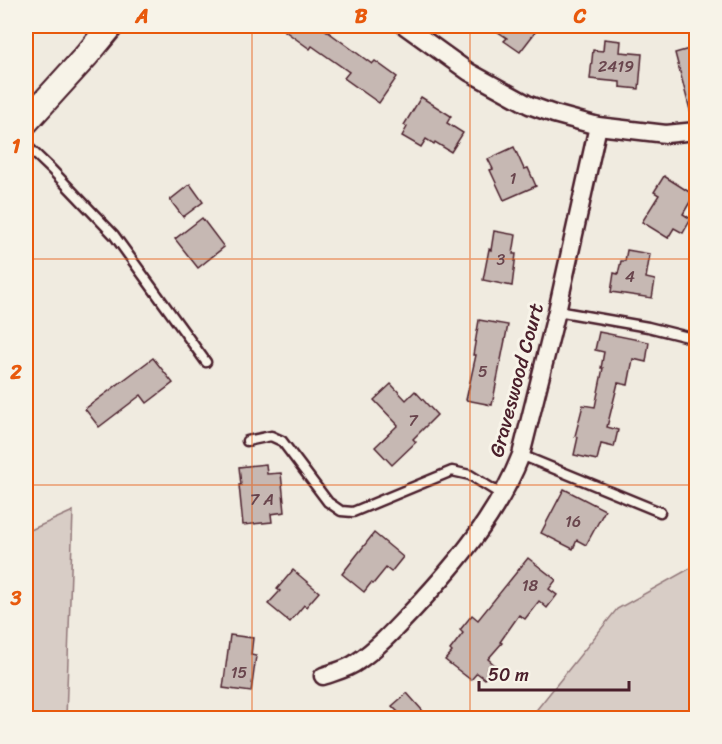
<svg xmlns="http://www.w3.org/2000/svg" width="722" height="744" viewBox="0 0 722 744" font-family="Sriracha,sans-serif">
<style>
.green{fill:#d8cdc6;stroke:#917678;stroke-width:1.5}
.building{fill:#c6b8b3;stroke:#4a1f2b;stroke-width:1.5}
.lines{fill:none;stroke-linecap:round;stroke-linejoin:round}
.lane-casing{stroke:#4a1f2b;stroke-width:13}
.street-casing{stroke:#4a1f2b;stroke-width:21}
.secondary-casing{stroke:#4a1f2b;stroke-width:28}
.lane{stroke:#f7f3e8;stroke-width:8}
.street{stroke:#f7f3e8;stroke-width:16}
.secondary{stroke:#f7f3e8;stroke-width:24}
.grid{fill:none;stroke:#e8590c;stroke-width:1.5;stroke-opacity:0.55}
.labels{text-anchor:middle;stroke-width:6;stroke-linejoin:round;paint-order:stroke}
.number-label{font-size:16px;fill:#69454d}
.street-label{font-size:20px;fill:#4a1f2b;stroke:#f7f3e8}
.neatline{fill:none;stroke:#e8590c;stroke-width:2}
.grid-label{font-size:20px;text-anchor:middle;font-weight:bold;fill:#e8590c}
</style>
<rect width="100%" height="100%" fill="#f0ebe0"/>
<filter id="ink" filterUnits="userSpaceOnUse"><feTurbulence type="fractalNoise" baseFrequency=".0167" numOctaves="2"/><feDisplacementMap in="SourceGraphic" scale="12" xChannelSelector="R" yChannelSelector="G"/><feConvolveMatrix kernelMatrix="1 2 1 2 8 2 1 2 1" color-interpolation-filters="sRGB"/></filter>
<g filter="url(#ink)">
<!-- green -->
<g class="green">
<path d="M73,511L66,718H26V532Z"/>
<path d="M696,565V718H530L617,609Z"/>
</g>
<!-- building -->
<g class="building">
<path d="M278,26H320L372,64L375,61L397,77L379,103L344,78L349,72L312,46L310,49Z"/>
<path d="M489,26H540L520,52L504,41L507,38Z"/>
<path d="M604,39L621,41L620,52L642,54L639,89L620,87V82L590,79L593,50L603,51Z"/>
<path d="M696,47V113L691,114L675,53Z"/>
<path d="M421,97L451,116L447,123L463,133L451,152L435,142L434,144L426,139L421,147L402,136L407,127L404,125Z"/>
<path d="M514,147L524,169L528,168L536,186L504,200L490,170L493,169L488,159Z"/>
<path d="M664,176L694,195L683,214L691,219L683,233L674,228L668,238L642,222L659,195L654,192Z"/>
<path d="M190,184L203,202L183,217L170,200Z"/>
<path d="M202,218L224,247L198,268L175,239Z"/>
<path d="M494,231L516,235L513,254H516L512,286L483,280L489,249L491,250Z"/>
<path d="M627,250L650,254L646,278L655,280L652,298L611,292L614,273L618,274L621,261H625Z"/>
<path d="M479,320L508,325L492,405L466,400L476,355H473Z"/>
<path d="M599,332L649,342L646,362L633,359L628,385L618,383L607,427L618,430L614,447L601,444L597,460L574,455L578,437L575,436L583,405L595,407L603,368H601L604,352L595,350Z"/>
<path d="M153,358L173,383L147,403L141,395L99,427L85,409Z"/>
<path d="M391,384L406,400L415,391L437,415L413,439L416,442L392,465L375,447L398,425L374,400Z"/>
<path d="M266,464L267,474L281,473L285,512L271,514L272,522L243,525L239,485H241L239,467Z"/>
<path d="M564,489L605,510L586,545L577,540L573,549L541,533Z"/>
<path d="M374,533L403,557L391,572L386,568L373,584L371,583L364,592L342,574Z"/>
<path d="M528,558L556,580L549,589L557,595L547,608L539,601L525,619L519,615L500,642L502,643L488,659L496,666L485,679L477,673L471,680L445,660L452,652L450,650L463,633L460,630L472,615L478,620Z"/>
<path d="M293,570L319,592L306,607L304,605L290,622L268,604L280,591L277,589Z"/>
<path d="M230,635L253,638L251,655L256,656L251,692L223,688Z"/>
<path d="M407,693L429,718H404L392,706Z"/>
</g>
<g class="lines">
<defs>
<g id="lane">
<path d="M26,145L51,169L114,235L206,362"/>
<path d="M557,311L648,327L696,339"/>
<path d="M247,441L271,436L282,441L328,502L341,511L353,512L452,471L470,475L502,495"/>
<path d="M521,455L660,512"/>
</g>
<g id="street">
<path d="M405,26L469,72L529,105L554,114L598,126L666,134L696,131"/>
<path d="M323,676C334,672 348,669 357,662C379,647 396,628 414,609C457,563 498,514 521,455L557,311L598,126"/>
</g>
<path id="secondary" d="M26,122L86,56L111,26"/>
</defs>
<!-- lane casing -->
<use href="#lane" class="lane-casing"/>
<!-- street casing -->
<use href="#street" class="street-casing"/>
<!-- secondary casing -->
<use href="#secondary" class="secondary-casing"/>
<!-- lane -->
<use href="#lane" class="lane"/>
<!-- street -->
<use href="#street" class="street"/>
<!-- secondary -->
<use href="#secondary" class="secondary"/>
</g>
</g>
<!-- grid -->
<path class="grid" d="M252,26V718M470,26V718M26,259H696M26,485H696"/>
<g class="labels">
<!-- number labels -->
<g class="number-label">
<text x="616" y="72">2419</text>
<text x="513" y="184">1</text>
<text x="501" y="265">3</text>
<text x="630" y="282">4</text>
<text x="483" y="377">5</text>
<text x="413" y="426">7</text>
<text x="262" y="505">7 A</text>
<text x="573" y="527">16</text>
<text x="530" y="591">18</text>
<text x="239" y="678">15</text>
</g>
<!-- street labels -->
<g class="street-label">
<text transform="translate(516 380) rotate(-75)" y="7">Graveswood Court</text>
</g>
</g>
<!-- margin -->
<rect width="722" height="744" fill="none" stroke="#f7f3e8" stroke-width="66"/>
<!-- scale -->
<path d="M479 681v9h150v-9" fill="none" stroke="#4a1f2b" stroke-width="3"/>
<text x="488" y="681" font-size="18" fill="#4a1f2b" stroke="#f7f3e8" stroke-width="4.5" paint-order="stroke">50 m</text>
<rect x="33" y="33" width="656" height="678" class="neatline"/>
<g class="grid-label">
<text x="142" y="23">A</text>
<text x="361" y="23">B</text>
<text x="580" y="23">C</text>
<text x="16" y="153">1</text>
<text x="16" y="379">2</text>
<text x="16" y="605">3</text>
</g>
</svg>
